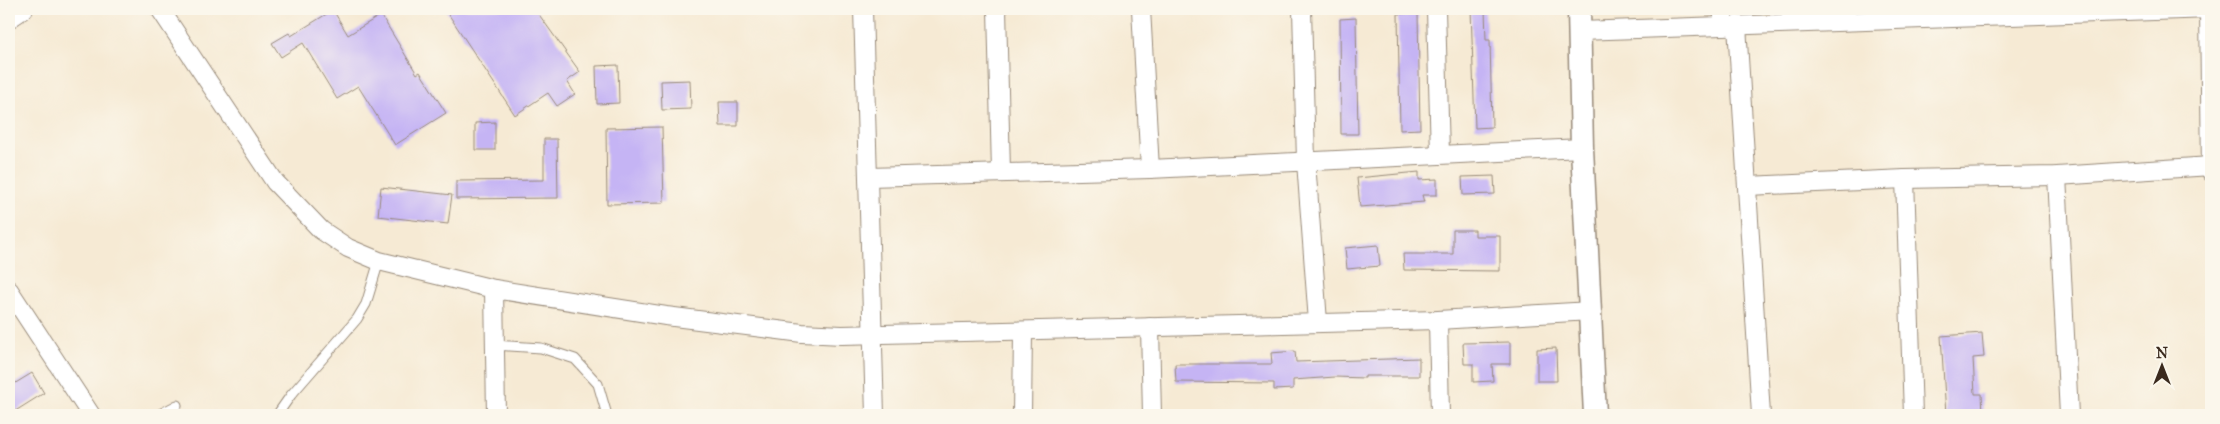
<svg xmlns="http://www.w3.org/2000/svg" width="2220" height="424" viewBox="0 0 2220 424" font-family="'IM FELL Great Primer',serif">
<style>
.building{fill:#c5b4f4}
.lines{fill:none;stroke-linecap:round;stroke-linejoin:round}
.service-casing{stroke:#988a79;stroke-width:11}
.minor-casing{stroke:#988a79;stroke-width:20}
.tertiary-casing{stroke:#988a79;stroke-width:25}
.service{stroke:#fff;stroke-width:9}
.minor{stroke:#fff;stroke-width:18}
.tertiary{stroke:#fff;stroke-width:22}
</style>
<rect width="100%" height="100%" fill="#fbf7ec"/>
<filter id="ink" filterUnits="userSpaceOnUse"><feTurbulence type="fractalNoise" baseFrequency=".02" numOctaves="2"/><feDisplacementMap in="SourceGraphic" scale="10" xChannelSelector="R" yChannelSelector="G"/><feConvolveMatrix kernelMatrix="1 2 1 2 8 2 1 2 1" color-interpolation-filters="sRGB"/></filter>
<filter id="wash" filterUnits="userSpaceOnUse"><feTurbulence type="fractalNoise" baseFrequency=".0096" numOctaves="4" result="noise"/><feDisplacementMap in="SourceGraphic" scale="20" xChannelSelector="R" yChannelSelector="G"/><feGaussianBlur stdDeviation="1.12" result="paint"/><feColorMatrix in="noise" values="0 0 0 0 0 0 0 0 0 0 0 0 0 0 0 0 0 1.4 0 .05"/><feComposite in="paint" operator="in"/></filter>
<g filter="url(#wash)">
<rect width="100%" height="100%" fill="#f6ead4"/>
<g id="blocks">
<!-- building -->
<g class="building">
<path d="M445,9H535L580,72L567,81L575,94L557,106L548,93L515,115Z"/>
<path d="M1471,9H1485L1486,40H1490L1492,127L1475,128Z"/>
<path d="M333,10L348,35L381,15L417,74L420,72L446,113L395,145L358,86L337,99L303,43L281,57L272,43L289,33L291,36Z"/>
<path d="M1418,13L1420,129L1400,130L1398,14Z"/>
<path d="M1356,18L1358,134H1341L1340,19Z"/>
<path d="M618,65L619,103L597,104L596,66Z"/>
<path d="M690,80L691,109L662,110L661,81Z"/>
<path d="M719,102H738V126H720Z"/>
<path d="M495,122V150H475V123Z"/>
<path d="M662,127L664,203L607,204L606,128Z"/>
<path d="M544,139H557L558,198L456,199V181L544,180Z"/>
<path d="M1419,172V180L1437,179V195H1422L1424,202L1360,207L1357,178Z"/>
<path d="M1494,176L1495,194L1463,195L1462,177Z"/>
<path d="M381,187L452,195L448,224L378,216Z"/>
<path d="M1453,230H1475V236H1500V271L1404,270L1403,254H1453Z"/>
<path d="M1378,245L1380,266L1347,269L1345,248Z"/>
<path d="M1982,333L1984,357L1973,358L1975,394H1982L1983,414L1946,415L1941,336Z"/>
<path d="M1510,342V364H1492L1493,381L1473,382V364H1464L1463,343Z"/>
<path d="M1556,348L1557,381H1537V349Z"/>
<path d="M1295,351L1296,362L1419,358V376H1365V378L1335,377L1293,380V389L1274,390V383L1176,382L1175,364H1272L1271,353Z"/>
<path d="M32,373L44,393L9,415V387Z"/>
</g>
</g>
</g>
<g filter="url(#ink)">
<use href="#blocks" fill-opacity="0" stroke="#988a79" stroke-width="1"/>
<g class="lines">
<defs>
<g id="service">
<path d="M494,345L541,348L575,359L598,384L607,415"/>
<path d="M158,415L177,405"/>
<path d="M277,415L291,395L357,319L366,304L379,261"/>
</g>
<g id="minor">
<path d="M160,9L275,182L321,230L348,248L379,261L494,289L666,316L802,333L842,335L1438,320L1591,311"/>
<path d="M863,9L875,415"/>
<path d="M997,9L1001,172"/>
<path d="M1141,9L1150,169"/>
<path d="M1302,9L1306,162L1318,322"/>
<path d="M1436,9L1440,154"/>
<path d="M1723,9V26"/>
<path d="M2209,9L2211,172"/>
<path d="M9,19L24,9"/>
<path d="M1737,25L1761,415"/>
<path d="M1580,31L2211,9"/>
<path d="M2057,176L2069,415"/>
<path d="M869,177L1150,169L1582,148"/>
<path d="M1905,179L1913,415"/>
<path d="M1747,186L1905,179L2057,176L2211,166"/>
<path d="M494,289L496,415"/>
<path d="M9,290L91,415"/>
<path d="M1438,320L1440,415"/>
<path d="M1150,327L1152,415"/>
<path d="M1022,415L1023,331"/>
</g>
<path id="tertiary" d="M1579,9L1582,148L1595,415"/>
</defs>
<!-- service casing -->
<use href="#service" class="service-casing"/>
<!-- minor casing -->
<use href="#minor" class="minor-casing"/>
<!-- tertiary casing -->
<use href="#tertiary" class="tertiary-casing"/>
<!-- service -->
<use href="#service" class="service"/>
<!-- minor -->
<use href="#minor" class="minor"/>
<!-- tertiary -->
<use href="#tertiary" class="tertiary"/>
</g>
</g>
<!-- margin -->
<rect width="2220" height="424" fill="none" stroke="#fbf7ec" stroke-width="30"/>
<!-- north arrow -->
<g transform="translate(2162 366)" stroke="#fbf7ec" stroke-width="4" paint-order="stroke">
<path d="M0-4L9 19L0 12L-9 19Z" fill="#3b2a1e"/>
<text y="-8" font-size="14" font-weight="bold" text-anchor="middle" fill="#3b2a1e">N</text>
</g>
</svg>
